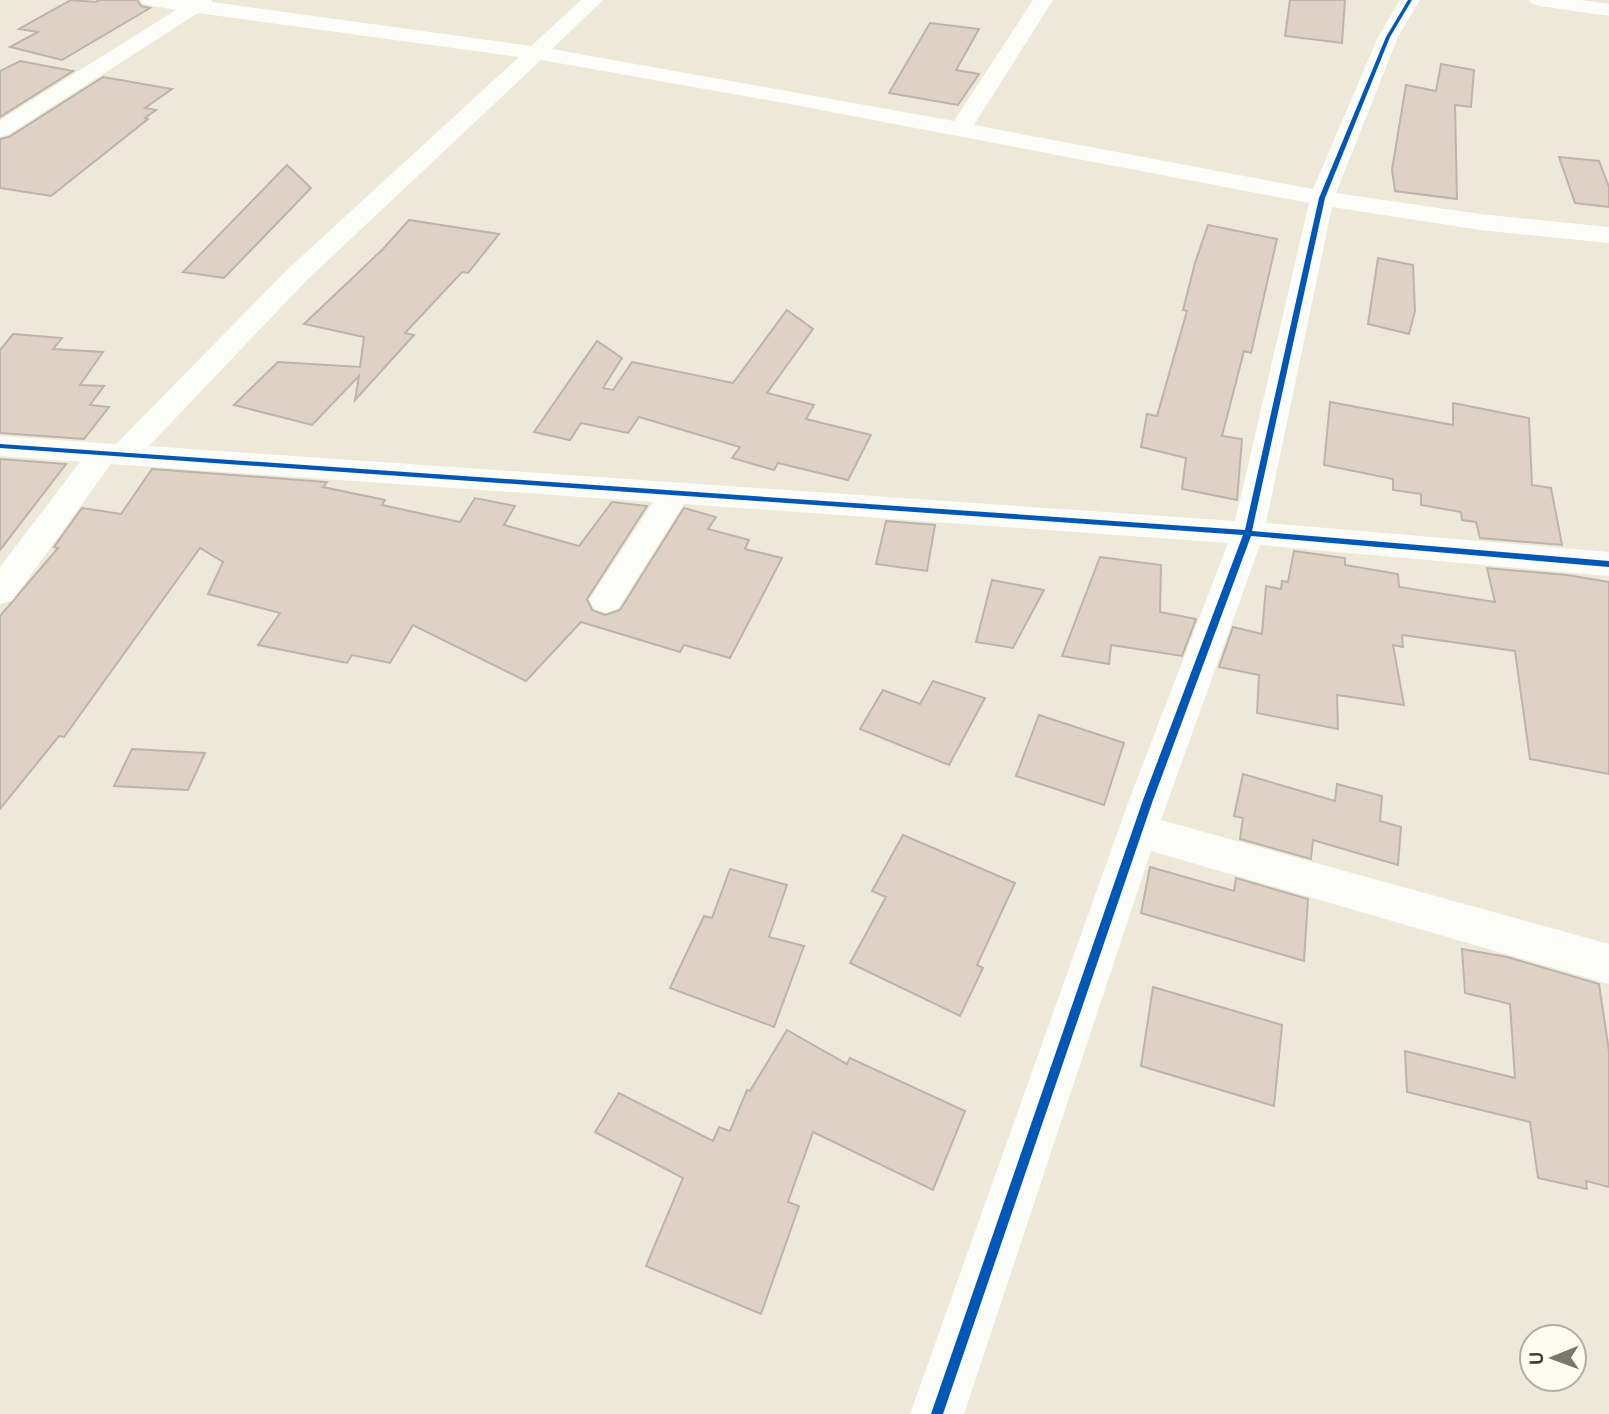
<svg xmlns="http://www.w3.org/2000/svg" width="1609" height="1414" viewBox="0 0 1609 1414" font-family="'DM Sans',sans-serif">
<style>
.building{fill:#dfd1c4;stroke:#bcb4aa;stroke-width:2}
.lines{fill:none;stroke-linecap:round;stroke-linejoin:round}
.street{fill:#fcfcf9;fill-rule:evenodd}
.cycleway-casing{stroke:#fdfaee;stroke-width:4}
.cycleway{fill:#0057b8;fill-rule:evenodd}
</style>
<rect width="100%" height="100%" fill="#ede8d7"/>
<!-- building -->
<g class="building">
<path d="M71,0L95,2L100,0H137L141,6L150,8L62,60L10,47L38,32L19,29Z"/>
<path d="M1290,0H1345L1342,43L1285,36Z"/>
<path d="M930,23L979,29L956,70L979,74L958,105L889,93Z"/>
<path d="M20,61L73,71L0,117V71Z"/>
<path d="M1441,64L1474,70L1471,107L1455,105L1457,199L1395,191L1392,170L1406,85L1436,91Z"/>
<path d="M103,77L172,89L145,108L156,110L145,118L148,119L51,196L0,188V139L9,137Z"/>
<path d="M1559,157L1599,161L1609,187V207L1575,203Z"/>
<path d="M287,165L311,188L224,278L183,272Z"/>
<path d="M409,220L499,234L468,273L462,272L405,333L414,335L355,400L359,376L312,425L234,405L278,362L360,367L364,337L304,324L383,249Z"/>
<path d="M1208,225L1277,239L1251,353L1244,351L1222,436L1242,439L1237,500L1182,489L1186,458L1141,447L1147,414L1157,416L1187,311L1183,310L1195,263Z"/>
<path d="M1378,258L1413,265L1415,311L1409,334L1368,324Z"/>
<path d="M787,310L813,329L767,393L814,405L806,419L871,435L848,480L778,463L774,470L732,458L740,447L639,417L628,433L581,423L570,440L534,432L597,341L622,358L603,388L613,390L632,362L733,383Z"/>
<path d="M13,334L62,338L53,349L103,352L80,385L104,386L90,405L109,407L84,439L0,433V350Z"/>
<path d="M1330,402L1453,425V403L1529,418L1532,485L1551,488L1562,545L1480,538L1476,522L1462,520L1461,512L1421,505V494L1393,490V479L1324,465Z"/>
<path d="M0,459L66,464L0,550Z"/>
<path d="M152,469L327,482L323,487L385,500L382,505L460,522L475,498L515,506L504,525L579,546L612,502L647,506L587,599L592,610L605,615L620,610L684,508L716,517L708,529L749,540L745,549L782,558L730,658L684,645L680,652L581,622L526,681L413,625L390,663L352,655L347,663L258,645L280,613L208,594L223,562L200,548L64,737L59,736L0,809V616L58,548L54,547L82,508L121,514Z"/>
<path d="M886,521L935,525L927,571L876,564Z"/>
<path d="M1294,551L1345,558V565L1398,574L1399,587L1495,602L1487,568L1567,575L1609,582V774L1530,759L1515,651L1402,635L1403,647L1393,645L1404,705L1337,695L1338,729L1257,713L1259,675L1219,667L1233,627L1262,634L1266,586L1281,589L1282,581L1288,582Z"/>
<path d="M1100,557L1161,565L1160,612L1196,619L1182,656L1111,645L1109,664L1062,656Z"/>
<path d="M992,580L1044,590L1013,648L976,642Z"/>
<path d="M933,681L985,698L949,765L860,729L883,690L920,704Z"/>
<path d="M1039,715L1124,743L1104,805L1016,776Z"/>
<path d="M132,749L205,753L188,790L114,786Z"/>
<path d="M1243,774L1335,801L1337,784L1382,796L1380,821L1401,827L1398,865L1313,840L1311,859L1240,839L1243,818L1234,816Z"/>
<path d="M903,835L1015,883L977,965L983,968L960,1016L850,963L886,897L872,891Z"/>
<path d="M1150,867L1234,891L1236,878L1308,899L1304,961L1141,913Z"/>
<path d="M730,869L787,885L769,937L804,946L774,1027L670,988L704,916L712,918Z"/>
<path d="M1462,949L1507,957L1599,984L1609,1051V1187L1586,1181L1587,1189L1538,1178L1530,1122L1407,1092L1405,1051L1515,1078L1510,1004L1465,993Z"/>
<path d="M1153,987L1282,1025L1274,1106L1141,1066Z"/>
<path d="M787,1030L847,1064L850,1058L965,1111L933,1190L813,1132L788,1202L799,1206L761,1314L646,1266L683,1178L595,1132L619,1093L713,1141L719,1127L730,1131L747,1090L750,1091Z"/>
</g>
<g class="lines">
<!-- street -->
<g class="street">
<path d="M140,0H212V2L531,46L581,0H603L552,49L954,121L1033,0H1053L974,125L1313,189L1378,37L1400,0H1420L1398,37L1336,193L1480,214L1609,227V243L1480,230L1332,207L1266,523L1609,552V576L1260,545L1161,820L1609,944V984L1151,851L964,1414H910L1129,800L1228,543L684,504L618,609L606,613L594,609L589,600L653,502L111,464L12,601L0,604V567L80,462L0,456V436L116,444L289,268L519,57L198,13L8,135L0,137V120L176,10L143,4ZM541,60L784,103L1309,203L1235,521L149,446L307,280Z"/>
<path d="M1529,0H1581L1609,4V16L1539,6L1532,4Z"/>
</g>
<defs>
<path id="cycleway" d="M1408,0H1412L1390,37L1325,198L1252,531L1609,561V567L1251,536L1153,800L943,1414H931L1143,800L1243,535L0,448V444L1245,530L1319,198L1386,37Z"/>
</defs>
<!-- cycleway casing -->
<use href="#cycleway" class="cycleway-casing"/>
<!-- cycleway -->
<use href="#cycleway" class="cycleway"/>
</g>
<!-- north arrow -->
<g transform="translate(1553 1358) rotate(269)"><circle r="33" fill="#fdfaee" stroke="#b1aea2" stroke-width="2"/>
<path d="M0-5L12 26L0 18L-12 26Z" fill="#7b786a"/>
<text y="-10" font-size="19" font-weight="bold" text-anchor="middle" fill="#3e3b2f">U</text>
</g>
</svg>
